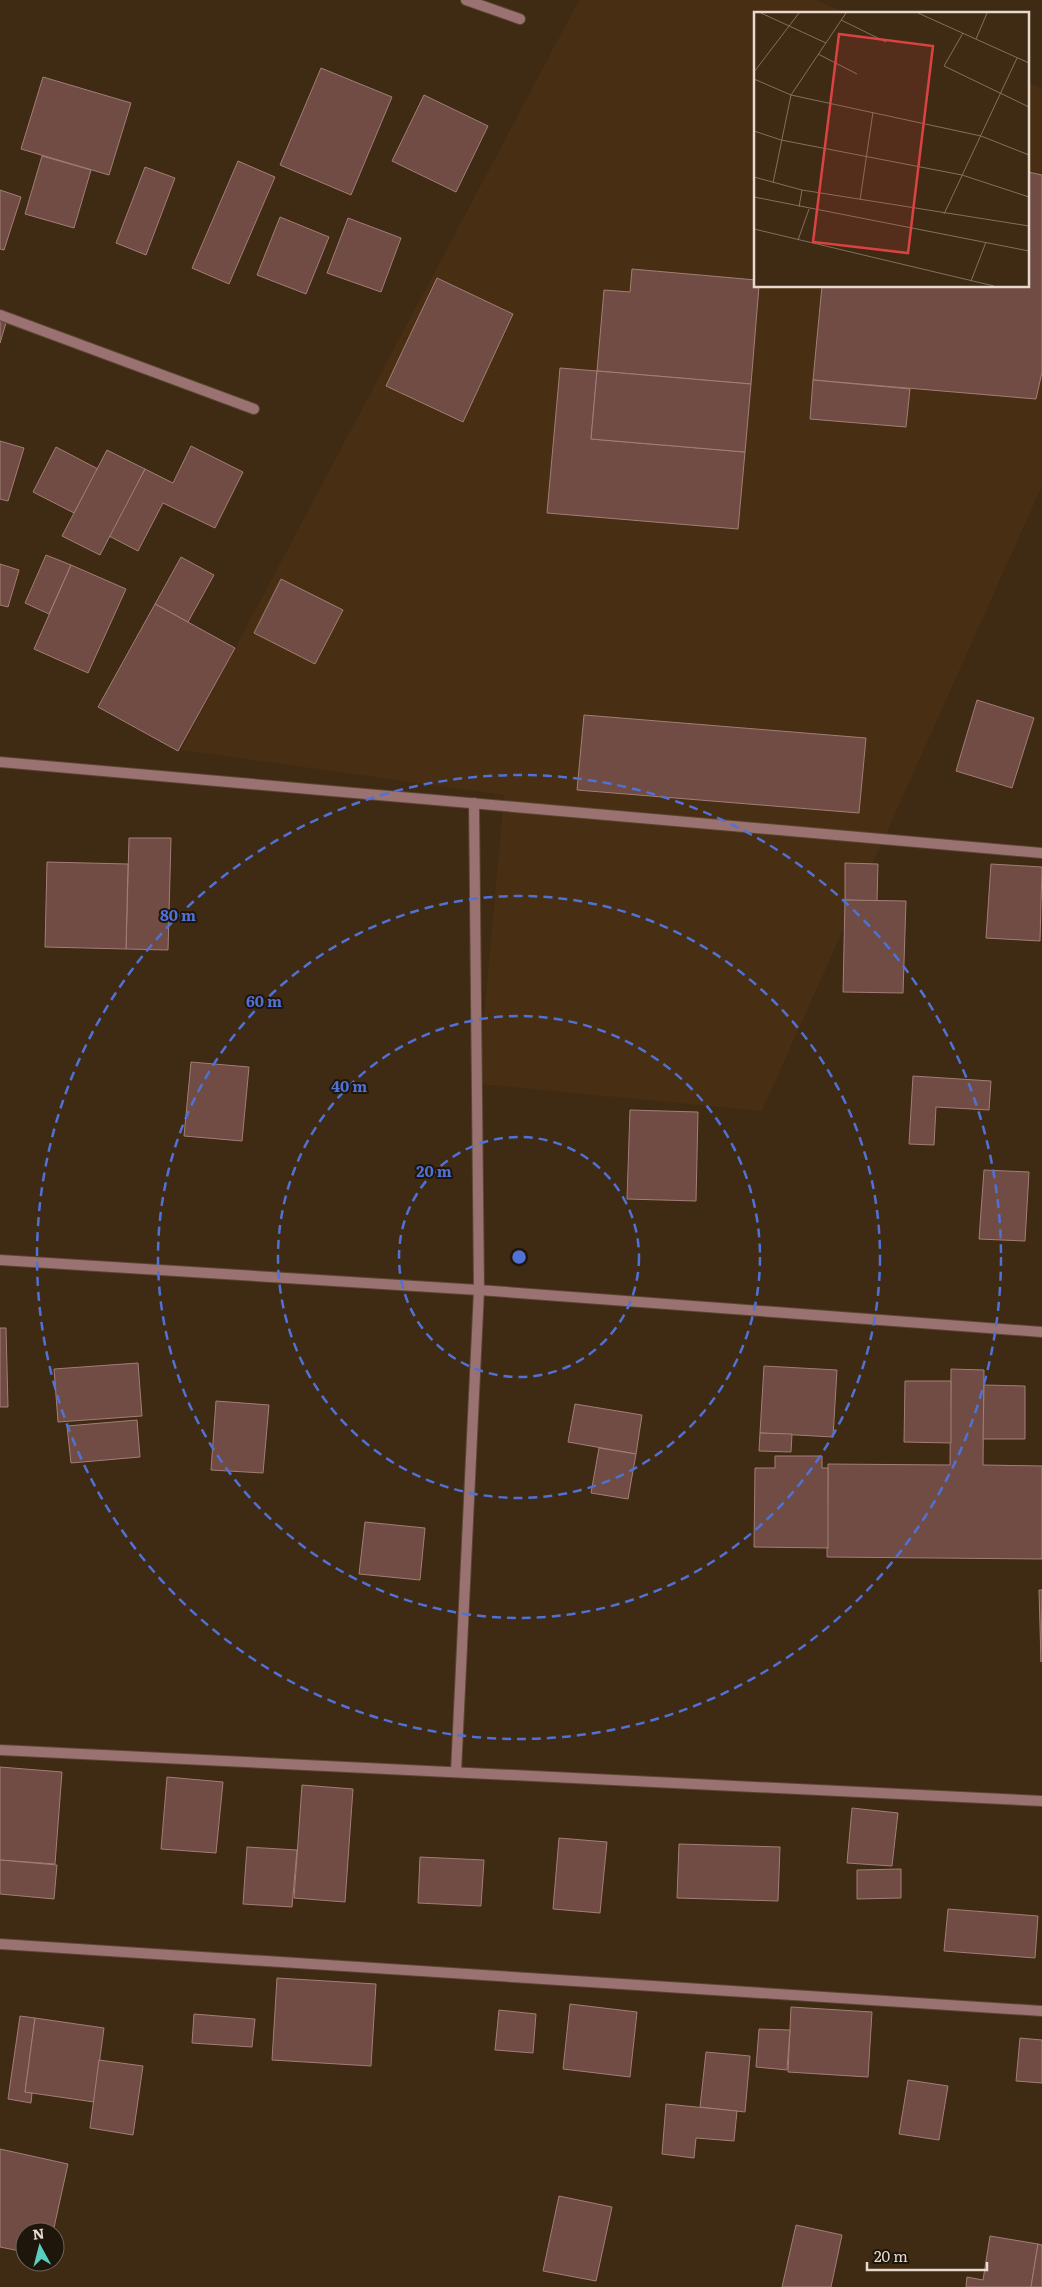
<svg xmlns="http://www.w3.org/2000/svg" width="1042" height="2287" viewBox="0 0 1042 2287" font-family="Literata,serif">
<style>
.built{fill:#482e12}
.building{fill:#704c44;stroke:#a27e76}
.lines{fill:none;stroke-linecap:round;stroke-linejoin:round}
.minor-casing{stroke:#5a4631;stroke-width:12}
.minor{stroke:#9a7271;stroke-width:10}
.ring{fill:none;stroke:#5071d5;stroke-width:2.5;stroke-dasharray:9 6}
.inset-road{fill:none;stroke:#82705e;stroke-width:1}
.view{fill:#d94341;fill-opacity:0.15;stroke:#d94341;stroke-width:2.5}
.inset-edge{fill:none;stroke:#e7d9cc;stroke-width:2.5}
.centre{fill:#5071d5;stroke:#1e150b;stroke-width:2.5}
.ring-label{font-size:15px;text-anchor:middle;font-weight:bold;fill:#5071d5;stroke:#1e150b;stroke-width:4;stroke-linejoin:round;paint-order:stroke}
</style>
<rect width="100%" height="100%" fill="#3f2a14"/>
<!-- built -->
<path class="built" d="M579,0H815L851,14H756V286H1028V83L1042,88V486L762,1111L478,1084L504,795L181,750Z"/>
<!-- building -->
<g class="building">
<path d="M321,68L392,97L351,195L280,165Z"/>
<path d="M43,77L131,103L109,175L21,149Z"/>
<path d="M424,95L488,126L456,192L392,161Z"/>
<path d="M42,156L91,170L74,228L25,214Z"/>
<path d="M238,161L275,177L229,284L192,268Z"/>
<path d="M145,167L175,178L146,255L116,243Z"/>
<path d="M1028,172L1042,175V372L1036,399L813,380L822,286H1028Z"/>
<path d="M0,190L21,197L4,250L0,249Z"/>
<path d="M280,217L329,237L306,294L257,275Z"/>
<path d="M348,218L401,238L381,292L327,273Z"/>
<path d="M632,269L756,280V286H759L751,384L597,371L604,290L630,292Z"/>
<path d="M437,278L513,314L463,422L386,386Z"/>
<path d="M0,321L6,323L0,343Z"/>
<path d="M560,368L597,371L591,439L745,452L738,529L547,513Z"/>
<path d="M597,371L751,384L745,452L591,439Z"/>
<path d="M813,380L910,389L906,427L810,419Z"/>
<path d="M0,441L24,448L8,501L0,499Z"/>
<path d="M191,446L243,472L215,528L163,503L138,551L109,536L145,469L173,483Z"/>
<path d="M56,447L98,469L74,513L33,492Z"/>
<path d="M107,450L145,469L100,555L62,536Z"/>
<path d="M46,555L71,565L49,614L25,603Z"/>
<path d="M181,557L214,575L188,622L155,604Z"/>
<path d="M0,564L19,570L8,607L0,605Z"/>
<path d="M71,565L126,589L88,673L34,649Z"/>
<path d="M281,579L343,610L315,664L254,633Z"/>
<path d="M155,604L235,648L178,751L98,707Z"/>
<path d="M977,700L1034,718L1012,788L956,771Z"/>
<path d="M584,715L866,738L859,813L577,790Z"/>
<path d="M129,838H171L168,950L126,949Z"/>
<path d="M47,862L128,864L126,949L45,947Z"/>
<path d="M845,863L878,864L877,901L845,900Z"/>
<path d="M991,864L1042,867L1040,941L986,938Z"/>
<path d="M845,900L906,901L903,993L843,992Z"/>
<path d="M191,1062L249,1067L242,1141L184,1136Z"/>
<path d="M913,1076L991,1081L989,1110L936,1107L934,1145L909,1144Z"/>
<path d="M630,1110L698,1112L696,1201L627,1199Z"/>
<path d="M984,1170L1029,1172L1025,1241L979,1239Z"/>
<path d="M0,1328H6L8,1407H0Z"/>
<path d="M138,1363L142,1416L58,1422L54,1369Z"/>
<path d="M764,1366L837,1370L833,1437L760,1433Z"/>
<path d="M951,1369L984,1370L983,1465L1042,1466V1559L827,1557L828,1464L950,1465Z"/>
<path d="M905,1381H951V1443L904,1442Z"/>
<path d="M984,1385L1025,1386V1439H983Z"/>
<path d="M216,1401L269,1405L263,1473L211,1470Z"/>
<path d="M575,1404L642,1415L636,1454L568,1442Z"/>
<path d="M137,1420L140,1457L71,1463L67,1426Z"/>
<path d="M760,1433L792,1434L791,1452L759,1451Z"/>
<path d="M599,1448L636,1454L628,1499L591,1493Z"/>
<path d="M775,1456H822V1468H828V1548L754,1547L755,1468H775Z"/>
<path d="M365,1522L425,1528L420,1580L359,1574Z"/>
<path d="M1039,1590H1042L1041,1662Z"/>
<path d="M0,1767L62,1772L55,1864L0,1860Z"/>
<path d="M167,1777L223,1782L216,1853L161,1849Z"/>
<path d="M302,1785L353,1789L345,1902L294,1898Z"/>
<path d="M852,1808L898,1813L892,1866L847,1863Z"/>
<path d="M559,1838L607,1842L600,1913L553,1909Z"/>
<path d="M679,1844L780,1847L778,1901L677,1898Z"/>
<path d="M247,1847L297,1850L292,1907L243,1904Z"/>
<path d="M420,1857L484,1860L481,1906L418,1903Z"/>
<path d="M0,1860L57,1865L54,1899L0,1894Z"/>
<path d="M901,1869V1898L857,1899V1870Z"/>
<path d="M948,1909L1038,1916L1035,1958L944,1951Z"/>
<path d="M277,1978L376,1984L371,2066L272,2060Z"/>
<path d="M570,2004L637,2012L630,2077L563,2069Z"/>
<path d="M791,2007L872,2012L868,2077L788,2072Z"/>
<path d="M499,2010L536,2014L533,2053L495,2050Z"/>
<path d="M194,2014L255,2019L252,2047L192,2043Z"/>
<path d="M20,2016L35,2018L25,2092L32,2093L31,2103L8,2099Z"/>
<path d="M35,2018L104,2028L94,2102L25,2092Z"/>
<path d="M759,2029L790,2030L787,2070L756,2067Z"/>
<path d="M1020,2038L1042,2040V2083L1016,2081Z"/>
<path d="M706,2052L750,2056L745,2112L700,2107Z"/>
<path d="M99,2060L143,2066L133,2135L90,2128Z"/>
<path d="M908,2080L948,2086L939,2140L899,2134Z"/>
<path d="M666,2104L737,2111L734,2141L696,2138L694,2158L662,2154Z"/>
<path d="M0,2149L68,2164L53,2232H25V2252L0,2247Z"/>
<path d="M559,2196L612,2207L596,2281L543,2271Z"/>
<path d="M796,2225L842,2235L831,2287H782Z"/>
<path d="M990,2236L1038,2244L1031,2287H966L967,2277L983,2280Z"/>
<path d="M1038,2244L1042,2245V2287H1031Z"/>
</g>
<g class="lines">
<defs>
<g id="minor">
<path d="M466,0L520,19"/>
<path d="M0,315L254,409"/>
<path d="M0,762L1042,853"/>
<path d="M0,1260L479,1290L1042,1332"/>
<path d="M0,1750L1042,1801"/>
<path d="M456,1772L479,1290L474,803"/>
<path d="M0,1944L1042,2011"/>
</g>
</defs>
<!-- minor casing -->
<use href="#minor" class="minor-casing"/>
<!-- minor -->
<use href="#minor" class="minor"/>
</g>
<!-- distance rings -->
<g class="ring">
<circle cx="519" cy="1257" r="120"/>
<circle cx="519" cy="1257" r="241"/>
<circle cx="519" cy="1257" r="361"/>
<circle cx="519" cy="1257" r="482"/>
</g>
<!-- overview -->
<g transform="translate(754 12)">
<rect width="275" height="275" fill="#3f2a14"/>
<path class="inset-road" d="M7,1L72,31M164,1L275,51M87,8L132,30M209,21L190,54L275,95M222,27L233,1M64,42L103,62M0,60L45,1M0,67L37,83L227,124L275,143M0,119L27,128L208,163L275,185M0,165L48,178L275,214M19,171L37,83L92,1M0,185L275,239M106,188L119,100M45,195L48,178M190,202L263,46M0,217L240,274M44,228L55,197M217,269L232,230"/>
<path class="view" d="M85,22L179,34L154,241L59,230Z"/>
<rect width="275" height="275" class="inset-edge"/>
</g>
<circle cx="519" cy="1257" r="8" class="centre"/>
<g class="ring-label">
<text x="178" y="921">80 m</text>
<text x="264" y="1007">60 m</text>
<text x="349" y="1092">40 m</text>
<text x="434" y="1177">20 m</text>
</g>
<!-- north arrow -->
<g transform="translate(40 2247) rotate(353)"><circle r="24" fill="#1e150b" stroke="#6e6358"/>
<path d="M0-4L9 19L0 12L-9 19Z" fill="#59cebf"/>
<text y="-8" font-size="14" font-weight="bold" text-anchor="middle" fill="#e7d9cc">N</text>
</g>
<!-- scale -->
<path d="M867 2262v8h120v-8" fill="none" stroke="#e7d9cc" stroke-width="2.5"/>
<text x="874" y="2262" font-size="15" fill="#e7d9cc" stroke="#1e150b" stroke-width="4" paint-order="stroke">20 m</text>
</svg>
